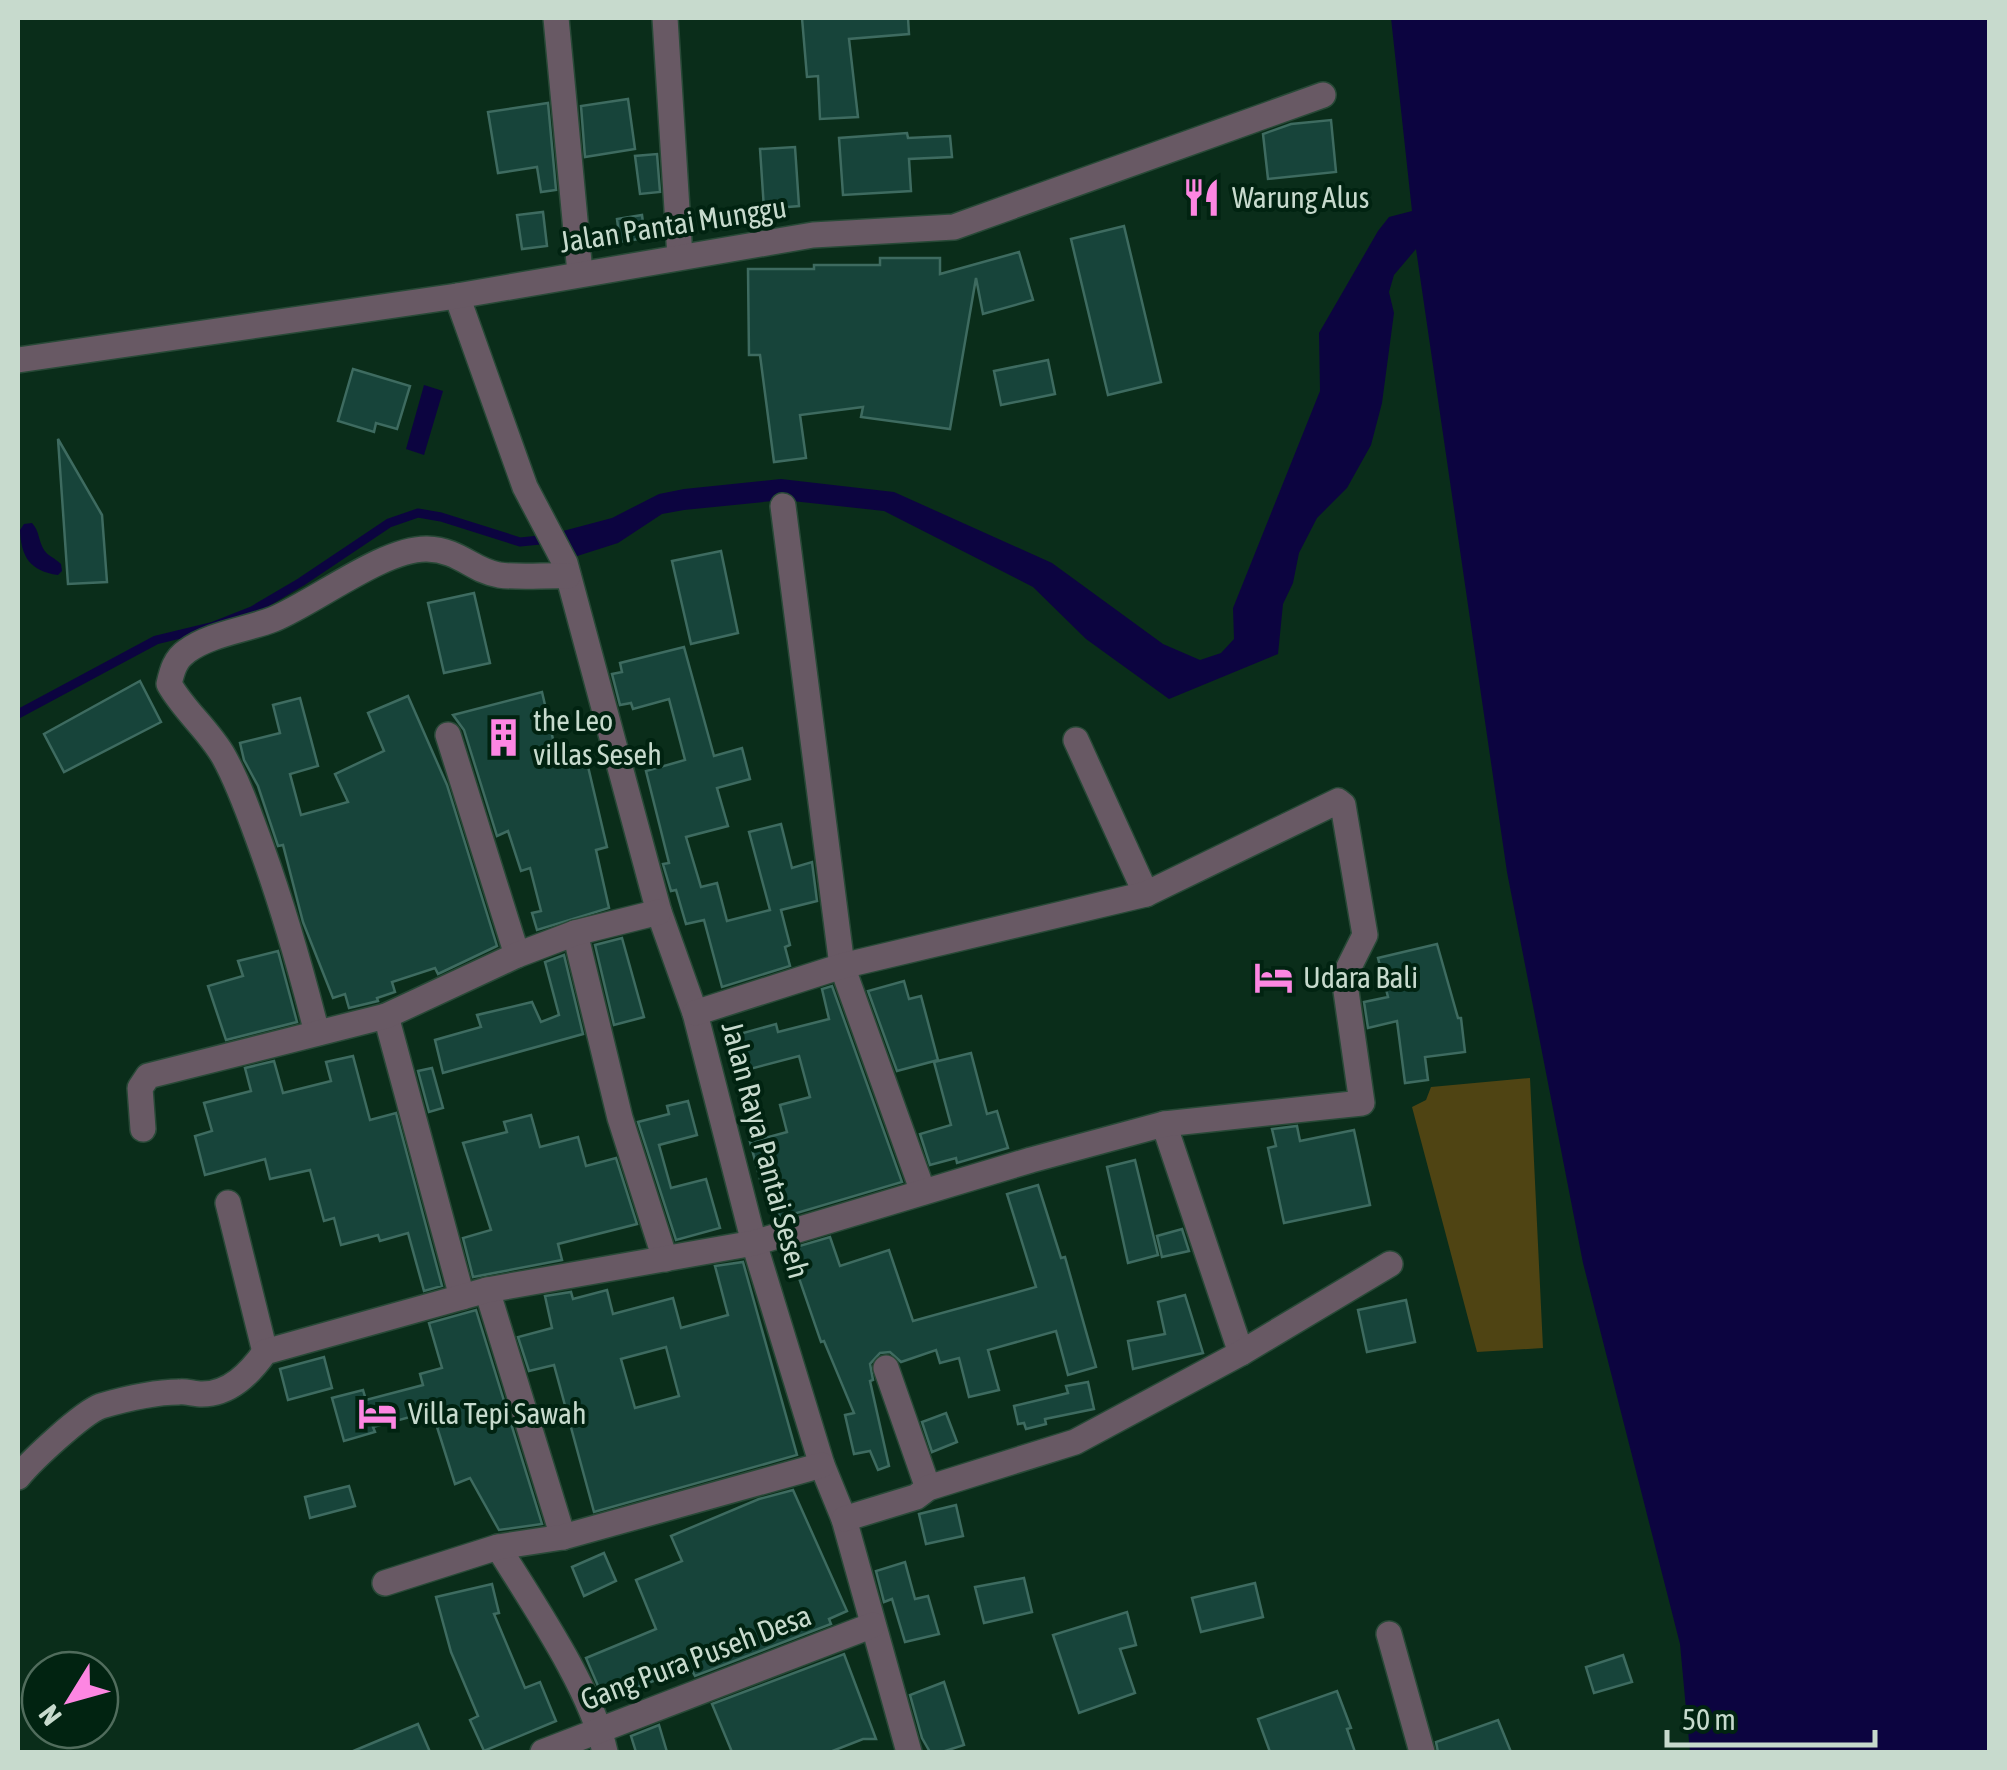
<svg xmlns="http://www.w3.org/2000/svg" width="2007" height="1770" viewBox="0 0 2007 1770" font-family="'Asap Condensed',sans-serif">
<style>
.green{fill:#4f4413}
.water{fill:#0c0440}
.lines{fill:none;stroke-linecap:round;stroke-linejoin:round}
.stream{stroke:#0c0440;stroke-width:9}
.building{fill:#17443a;stroke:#3e6b60;stroke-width:2.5;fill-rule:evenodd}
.street-casing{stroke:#284937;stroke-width:28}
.street{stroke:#685964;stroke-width:25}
.labels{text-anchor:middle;stroke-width:8;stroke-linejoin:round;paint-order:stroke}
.poi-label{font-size:30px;fill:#c7dacd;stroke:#012311;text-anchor:start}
.street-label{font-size:30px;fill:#c7dacd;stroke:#012311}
</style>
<rect width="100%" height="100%" fill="#0a2d1a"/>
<!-- green -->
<path class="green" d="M1530,1078L1543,1348L1477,1352L1412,1107L1426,1100L1431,1087Z"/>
<!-- water -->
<g class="water">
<path d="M1391,18H1989V1752H1690L1680,1644L1583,1263L1507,872L1416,249L1394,275L1389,292L1394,313L1382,403L1371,445L1347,488L1317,518L1299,553L1293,583L1283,604L1278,654L1169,699L1086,639L1033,587L884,511L783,500L684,510L662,514L618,543L571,558L563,531L612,518L659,494L684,489L781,479L894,492L1052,563L1163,644L1200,660L1221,653L1234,639L1233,608L1320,391L1319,333L1378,231L1389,217L1412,211Z"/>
<path d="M424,385L443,391L424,455L406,449Z"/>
<path d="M32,523C40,532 38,540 44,550C48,556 55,558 61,564L62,571L58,575C30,571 21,557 20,530L24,524Z"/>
</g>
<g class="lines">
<!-- stream -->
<path class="stream" d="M18,714L156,640L214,626L252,611L301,582L389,523L418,513L441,517L520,542L550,539"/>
</g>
<!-- building -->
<g class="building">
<path d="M802,18H908L909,34L849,39L858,117L820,119L818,76L807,77Z"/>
<path d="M628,99L635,149L585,157L581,106Z"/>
<path d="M548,103L556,190L541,192L537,167L498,173L488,112Z"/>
<path d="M1331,120L1336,172L1268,179L1263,134L1291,124Z"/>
<path d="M907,133L908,138L950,136L952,157L909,159L911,191L843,195L839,138Z"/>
<path d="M795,147L799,206L764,209L760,149Z"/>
<path d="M657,154L660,192L640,194L635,156Z"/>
<path d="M543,212L547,246L522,249L517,215Z"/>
<path d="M642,215L645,238L620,242L617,219Z"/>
<path d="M1124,226L1161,382L1108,395L1071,239Z"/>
<path d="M1019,252L1033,300L983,314L976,278L950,429L861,417L863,407L800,415L806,458L774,462L760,355H749L748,269H814V265H880V258H940V274Z"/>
<path d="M1048,360L1055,394L1001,405L994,371Z"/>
<path d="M353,369L410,386L397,429L376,423L374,432L338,421Z"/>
<path d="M58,439L102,515L107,582L68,584Z"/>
<path d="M721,551L738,633L691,644L672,561Z"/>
<path d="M474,593L490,663L444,673L428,603Z"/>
<path d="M684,647L714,756L742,748L750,779L717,788L728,826L686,837L701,887L717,883L727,921L770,910L749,832L781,824L792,868L812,862L817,901L781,910L790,945L785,947L790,966L722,987L704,920L686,924L676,890L671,891L663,864L669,863L646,771L685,760L669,699L633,709L631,703L620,705L612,674L622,672L620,663Z"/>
<path d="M140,681L161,722L64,772L44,734Z"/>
<path d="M542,692L559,765L586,758L607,847L596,850L609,908L537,930L532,913L541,911L530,868L521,871L508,831L497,836L464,730L453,715Z"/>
<path d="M408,696L447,785L497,946L438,974L435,968L392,982L395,992L377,998L378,1001L349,1008L345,994L333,998L303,922L283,845L278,846L258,786L244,760L240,743L280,733L273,705L300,698L318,766L290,774L301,815L348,802L335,774L384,751L368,713Z"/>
<path d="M622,938L644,1017L614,1025L595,945Z"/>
<path d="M1437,944L1458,1018H1461L1465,1052L1425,1057L1428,1080L1405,1083L1397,1021L1368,1028L1364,1002L1388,997L1378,958Z"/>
<path d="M278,951L297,1022L226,1040L208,986L243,976L238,961Z"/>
<path d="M564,955L583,1034L443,1073L435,1040L481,1027L477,1015L532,1002L541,1022L559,1015L545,962Z"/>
<path d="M904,981L909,999L921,996L938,1060L897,1071L868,991Z"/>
<path d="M832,986L902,1182L780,1218L770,1177L760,1179L750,1142L787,1132L780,1105L810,1097L799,1056L735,1073L725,1038L776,1024L778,1032L829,1019L822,989Z"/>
<path d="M971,1053L987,1114L997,1111L1008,1148L957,1163L956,1158L930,1165L920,1134L951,1125L934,1062Z"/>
<path d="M353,1056L370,1120L396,1113L442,1286L424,1291L408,1233L380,1241L378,1235L341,1245L334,1218L324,1221L310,1170L270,1179L265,1159L205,1175L195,1136L212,1131L204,1103L251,1091L245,1068L274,1061L283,1093L331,1081L326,1062Z"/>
<path d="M432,1068L443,1108L429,1112L418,1071Z"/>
<path d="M688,1101L697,1135L659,1145L671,1188L706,1179L720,1228L676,1240L638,1122L669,1114L667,1106Z"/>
<path d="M531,1115L540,1147L578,1137L586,1166L616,1158L637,1224L558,1244L562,1260L473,1277L463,1238L491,1230L463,1143L507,1132L504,1122Z"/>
<path d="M1297,1126L1300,1141L1354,1130L1370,1205L1284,1223L1268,1148L1276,1146L1272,1129Z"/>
<path d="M1135,1160L1158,1255L1128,1263L1107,1167Z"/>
<path d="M1038,1185L1061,1258L1065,1257L1096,1367L1068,1375L1056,1331L988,1350L999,1390L969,1397L959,1358L940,1363L936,1350L901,1362L890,1352L880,1353L870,1364L873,1380L870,1381L889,1466L878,1470L870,1451L854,1454L845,1415L854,1413L824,1341L821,1342L789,1249L830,1237L840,1266L889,1250L913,1321L1036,1287L1007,1194Z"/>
<path d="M1182,1229L1189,1251L1162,1257L1157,1236Z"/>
<path d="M743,1262L797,1455L594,1512L554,1365L529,1371L518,1337L552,1328L545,1296L571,1292L573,1299L607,1290L613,1314L673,1298L681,1328L728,1315L715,1266ZM666,1347L679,1396L635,1408L621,1359Z"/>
<path d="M1185,1295L1203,1353L1133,1369L1128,1341L1165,1334L1158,1302Z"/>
<path d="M1406,1300L1415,1342L1367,1352L1358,1310Z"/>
<path d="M476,1310L542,1524L499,1530L470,1478L455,1484L432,1411L373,1427L375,1432L344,1441L332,1398L363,1390L366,1400L423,1385L420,1374L442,1368L429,1323Z"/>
<path d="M324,1357L332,1388L288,1400L280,1369Z"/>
<path d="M1088,1382L1094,1409L1045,1419L1046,1424L1026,1429L1024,1423L1018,1424L1014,1406L1068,1393L1066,1386Z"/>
<path d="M946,1413L957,1442L932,1452L922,1422Z"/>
<path d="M349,1486L355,1506L310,1518L305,1497Z"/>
<path d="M793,1490L847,1611L829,1619L831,1624L695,1676L690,1667L604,1700L586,1658L656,1629L636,1580L682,1561L671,1536L759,1499Z"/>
<path d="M956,1505L963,1536L926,1544L919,1514Z"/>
<path d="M604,1553L616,1581L584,1596L572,1567Z"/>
<path d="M905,1562L915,1599L928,1596L939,1634L905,1642L892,1599L884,1602L876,1571Z"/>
<path d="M1024,1578L1032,1612L984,1623L975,1587Z"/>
<path d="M1255,1583L1263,1617L1201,1632L1192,1598Z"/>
<path d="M492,1584L499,1613L494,1614L525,1688L540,1682L556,1721L484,1751L470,1720L478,1716L451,1652L436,1597Z"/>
<path d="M1127,1612L1136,1645L1120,1649L1135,1693L1079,1713L1053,1635Z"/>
<path d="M844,1654L876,1739H863L830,1752H732L712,1704Z"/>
<path d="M1623,1655L1632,1682L1594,1693L1586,1667Z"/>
<path d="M944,1682L964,1745L942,1752H930L922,1738L910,1695Z"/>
<path d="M1337,1691L1351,1728L1347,1729L1355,1752H1270L1258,1719Z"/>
<path d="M1498,1720L1511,1752H1438L1436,1742Z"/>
<path d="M418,1724L430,1752H351Z"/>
<path d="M659,1725L667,1752H636L631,1736Z"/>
</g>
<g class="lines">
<defs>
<g id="street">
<path d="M556,18L580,273"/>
<path d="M665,18L680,257"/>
<path d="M457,296L525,487L565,563L659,912L695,1013L754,1243L822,1465L844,1519L909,1752"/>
<path d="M18,360L457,296L813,235L954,227L1323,95"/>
<path d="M783,506L842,966L923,1192"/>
<path d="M448,735L517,955"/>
<path d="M1076,740L1146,894"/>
<path d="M575,933L620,1118L665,1259"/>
<path d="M386,1016L462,1297"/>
<path d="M317,1033C301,970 284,910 262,849C251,819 240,786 224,757C209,730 184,711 169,684C172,671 175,659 187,651C210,634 246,630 274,619C317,601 384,548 427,549C460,550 471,570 499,575C521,578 546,575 568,576"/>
<path d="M1164,1124L1241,1353"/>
<path d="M143,1129L140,1088L148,1076L386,1016L517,955L575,933L659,912"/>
<path d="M228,1203L265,1352"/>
<path d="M487,1290L563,1537"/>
<path d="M886,1368L928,1488"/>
<path d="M18,1477C32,1460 82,1413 101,1406C125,1399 154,1392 179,1392C186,1391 194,1394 202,1394C230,1394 250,1373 265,1352L487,1290L754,1243L1031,1160L1164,1124L1362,1103L1344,977L1365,935L1343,805L1338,801L1146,894L842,966L695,1013"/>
<path d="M844,1519L916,1497L928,1488L1075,1442L1241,1353L1390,1264"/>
<path d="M498,1547C533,1604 591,1688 605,1752"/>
<path d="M385,1583L498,1547L563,1537L822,1465"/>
<path d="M1389,1634L1422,1752"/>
<path d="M543,1752L873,1625"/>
</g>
</defs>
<!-- street casing -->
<use href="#street" class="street-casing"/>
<!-- street -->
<use href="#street" class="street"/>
</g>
<!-- icons -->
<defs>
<symbol id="restaurant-bare" viewBox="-9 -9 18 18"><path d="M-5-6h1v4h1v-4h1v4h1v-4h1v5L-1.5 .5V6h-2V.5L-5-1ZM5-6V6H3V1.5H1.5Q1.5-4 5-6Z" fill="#fd86e2" stroke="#012311" stroke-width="2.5" paint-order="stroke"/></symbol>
<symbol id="building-bare" viewBox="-9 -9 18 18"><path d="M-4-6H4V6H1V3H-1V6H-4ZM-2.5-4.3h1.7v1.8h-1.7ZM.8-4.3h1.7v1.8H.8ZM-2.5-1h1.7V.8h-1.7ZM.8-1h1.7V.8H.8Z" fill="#fd86e2" stroke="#012311" stroke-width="2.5" paint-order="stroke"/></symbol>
<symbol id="hotel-bare" viewBox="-9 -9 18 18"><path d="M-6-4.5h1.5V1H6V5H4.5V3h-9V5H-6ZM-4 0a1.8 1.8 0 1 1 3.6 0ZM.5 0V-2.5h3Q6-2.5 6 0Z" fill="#fd86e2" stroke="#012311" stroke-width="2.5" paint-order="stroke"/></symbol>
</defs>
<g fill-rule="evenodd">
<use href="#restaurant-bare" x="1174" y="170" width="55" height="55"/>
<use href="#building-bare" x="476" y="710" width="55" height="55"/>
<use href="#hotel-bare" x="1246" y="950" width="55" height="55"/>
<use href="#hotel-bare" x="350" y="1386" width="55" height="55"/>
</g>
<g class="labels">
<!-- poi labels -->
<g class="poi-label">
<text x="1232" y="208">Warung Alus</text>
<text x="533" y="731">the Leo<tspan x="533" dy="34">villas Seseh</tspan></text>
<text x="1303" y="988">Udara Bali</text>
<text x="408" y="1424">Villa Tepi Sawah</text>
</g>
<!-- street labels -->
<g class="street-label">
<text transform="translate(673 225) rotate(-9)" y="10">Jalan Pantai Munggu</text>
<text transform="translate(765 1150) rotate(75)" y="10">Jalan Raya Pantai Seseh</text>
<text transform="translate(696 1658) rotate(-21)" y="10">Gang Pura Puseh Desa</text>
</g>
</g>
<!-- border -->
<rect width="2007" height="1770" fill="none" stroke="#c7dacd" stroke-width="40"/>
<!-- north arrow -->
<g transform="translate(70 1700) rotate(233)"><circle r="48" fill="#012311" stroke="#506c5c" stroke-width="2.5"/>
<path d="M0-8L18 38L0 25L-18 38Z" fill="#fd86e2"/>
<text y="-15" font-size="28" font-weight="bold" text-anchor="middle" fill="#c7dacd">N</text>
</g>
<!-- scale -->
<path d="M1667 1730v15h208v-15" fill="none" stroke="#c7dacd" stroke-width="5"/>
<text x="1682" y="1730" font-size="30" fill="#c7dacd" stroke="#012311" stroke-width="8" paint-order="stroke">50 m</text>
</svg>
